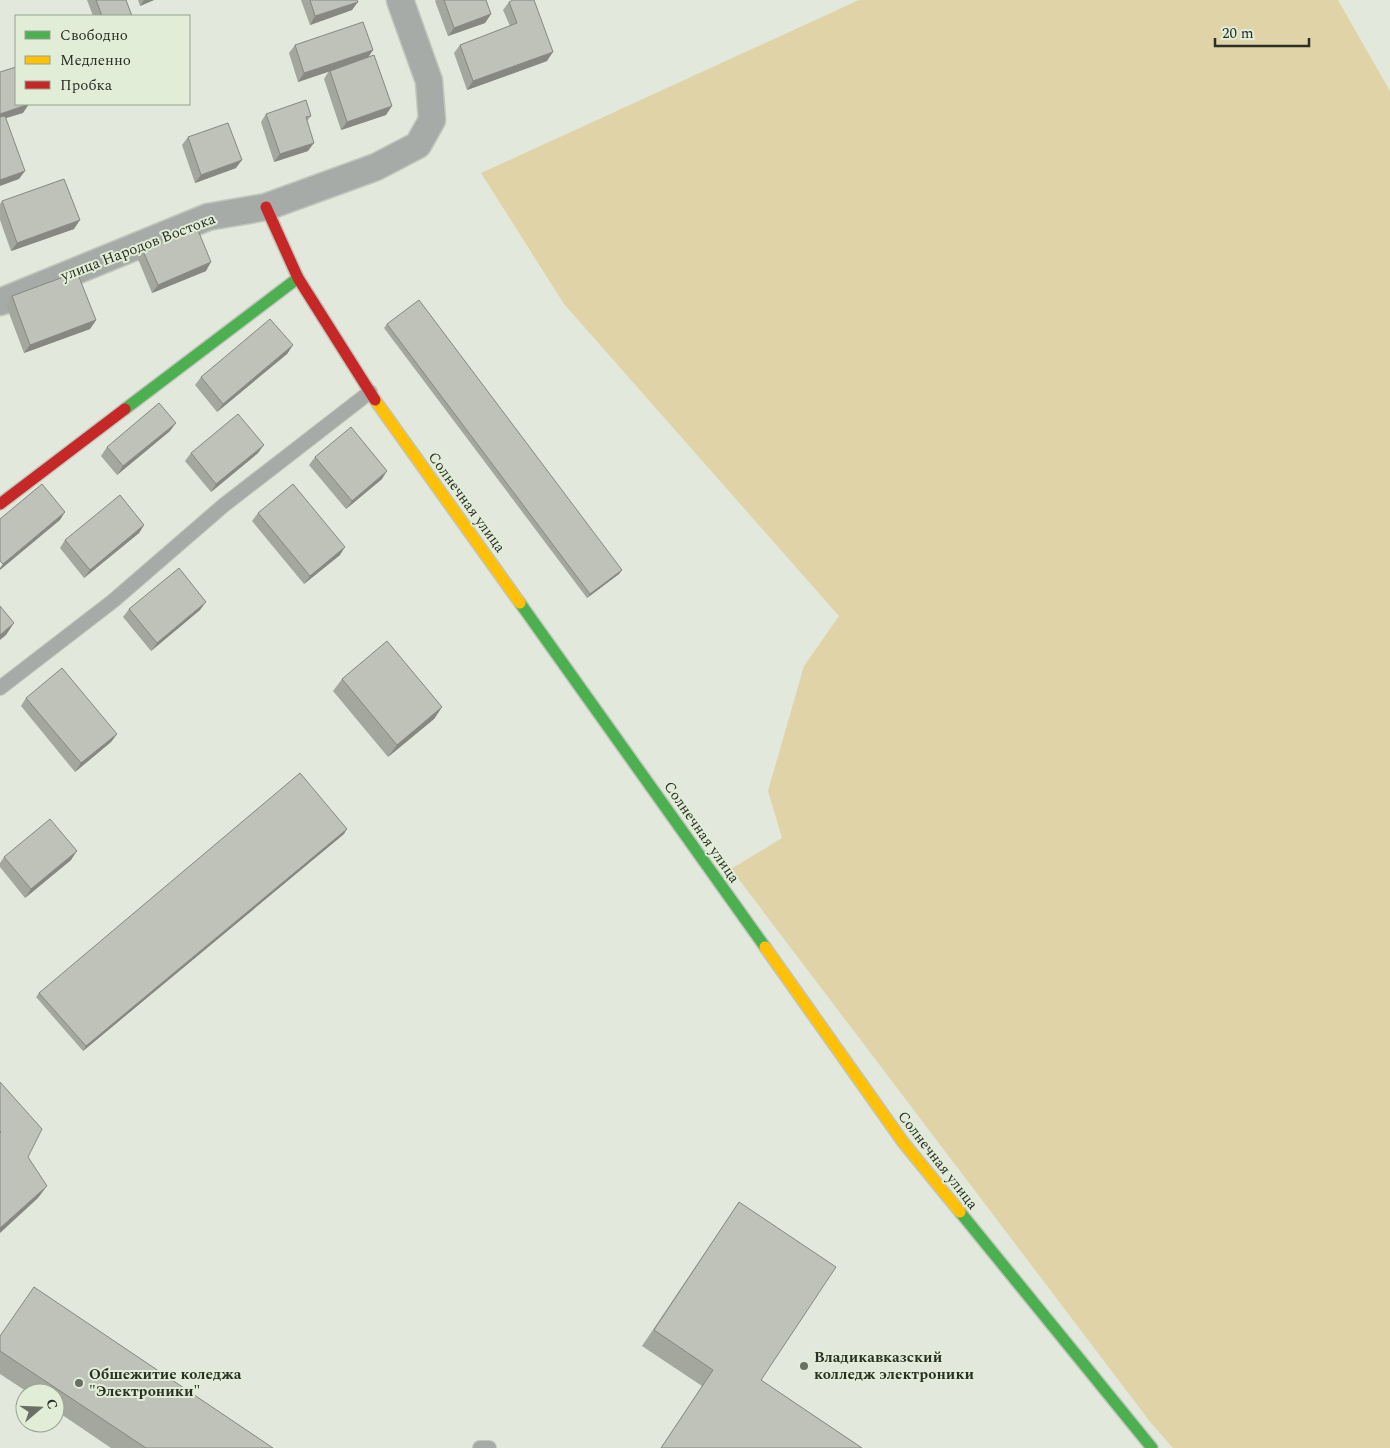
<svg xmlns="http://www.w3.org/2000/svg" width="1390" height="1448" viewBox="0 0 1390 1448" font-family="Spectral,serif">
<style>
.green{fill:#e0d3a7}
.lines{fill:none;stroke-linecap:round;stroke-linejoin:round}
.lane-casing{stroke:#c1c6bc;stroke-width:16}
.street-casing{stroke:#c1c6bc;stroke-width:29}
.fast-casing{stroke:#c1c6bc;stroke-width:14}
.slow-casing{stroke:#c1c6bc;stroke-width:14}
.jam-casing{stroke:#c1c6bc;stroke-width:14}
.lane{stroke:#a7aba7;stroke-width:14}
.street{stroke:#a7aba7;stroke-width:26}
.fast{stroke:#4caf50;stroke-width:11}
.slow{stroke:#ffc107;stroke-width:11}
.jam{stroke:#c62828;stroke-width:11}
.wall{fill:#a4a79e}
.shaded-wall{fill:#868881}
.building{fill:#bfc2b8;stroke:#868881}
.poi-dot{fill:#6b7066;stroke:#e1edd7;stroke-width:2}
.labels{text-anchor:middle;stroke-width:4;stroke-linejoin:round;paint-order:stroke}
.street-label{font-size:15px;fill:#2b2f27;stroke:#e1edd7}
.poi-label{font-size:15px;font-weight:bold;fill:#2b2f27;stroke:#e1edd7;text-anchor:start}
</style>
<rect width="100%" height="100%" fill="#e2e8dc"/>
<!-- green -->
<path class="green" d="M859,0H1338L1390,91V1448H1173L1151,1423L731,869L782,838L768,791L804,666L839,616L564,304L481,173Z"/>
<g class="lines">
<defs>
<g id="lane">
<path d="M0,688L113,601L224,505L370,392"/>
<path d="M480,1448H489"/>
</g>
<path id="street" d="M0,302L208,217L266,207L376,167L418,145L432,120L429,81L400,0"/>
<g id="fast">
<path d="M125,409L298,278"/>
<path d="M520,603L765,947"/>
<path d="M960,1212L1152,1448"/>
</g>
<g id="slow">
<path d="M375,400L520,603"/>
<path d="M765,947L903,1142L960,1212"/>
</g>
<g id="jam">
<path d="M266,207L298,278L375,400"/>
<path d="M0,504L125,409"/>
</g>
</defs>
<!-- lane casing -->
<use href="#lane" class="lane-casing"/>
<!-- street casing -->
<use href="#street" class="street-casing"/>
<!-- fast casing -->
<use href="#fast" class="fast-casing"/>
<!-- slow casing -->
<use href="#slow" class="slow-casing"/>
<!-- jam casing -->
<use href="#jam" class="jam-casing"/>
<!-- lane -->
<use href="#lane" class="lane"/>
<!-- street -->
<use href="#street" class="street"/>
<!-- fast -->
<use href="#fast" class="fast"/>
<!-- slow -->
<use href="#slow" class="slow"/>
<!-- jam -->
<use href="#jam" class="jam"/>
</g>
<!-- wall -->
<g class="wall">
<path d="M87,0H126L132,16H93Z"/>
<path d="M138,0H154L140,6Z"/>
<path d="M301,0H357L352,10L310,25Z"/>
<path d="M436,0H486L491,14L485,23L448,36L435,1Z"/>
<path d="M509,2L547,61L467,90L454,53L460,45L510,26L503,10Z"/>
<path d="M295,45L373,50L368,57L386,115L341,130L324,79L329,71L298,82L289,53Z"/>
<path d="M266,114L311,116L307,121L308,151L274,162L261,122Z"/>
<path d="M188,137L236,168L195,183L182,145Z"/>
<path d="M2,201L74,229L11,251L0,220V204Z"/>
<path d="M143,251L206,271L152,293L138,259Z"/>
<path d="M12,296L96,320L90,329L24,353L6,305Z"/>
<path d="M387,324L622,570L619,574L587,598L384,328Z"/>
<path d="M293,345L287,354L217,412L195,385L201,377Z"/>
<path d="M170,431L117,475L101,456L107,447Z"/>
<path d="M191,453H258L211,492L185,461Z"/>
<path d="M315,457L382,479L346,509L309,465Z"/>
<path d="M258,513L340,555L304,584L252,521Z"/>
<path d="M144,525L139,533L84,578L60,548L65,540Z"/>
<path d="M129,609L200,610L151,651L123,617Z"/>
<path d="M342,679L442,707L434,719L388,757L333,691Z"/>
<path d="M26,698L117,734L111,742L75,772L21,706Z"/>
<path d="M344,834L83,1051L36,997L39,993Z"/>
<path d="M4,857L71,860L25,898L0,867V863Z"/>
<path d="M739,1202L761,1380L862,1448H661L702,1386L642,1346Z"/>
<path d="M0,1336L273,1448H111L55,1410V1393H29L0,1374Z"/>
</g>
<!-- shaded-wall -->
<g class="shaded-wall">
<path d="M144,0H154L140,6Z"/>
<path d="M358,2L352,10L310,25L315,16Z"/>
<path d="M491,14L485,23L448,36L454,28Z"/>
<path d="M373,50L367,59L298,82L304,73Z"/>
<path d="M553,52L547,61L467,90L473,81Z"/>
<path d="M29,104L23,113L0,120V114Z"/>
<path d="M392,106L386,115L341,130L347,122Z"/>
<path d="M314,143L308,151L274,162L280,154Z"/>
<path d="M242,160L236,168L195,183L201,175Z"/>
<path d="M25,171L19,179L0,186V180Z"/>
<path d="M80,220L74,229L11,251L17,243Z"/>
<path d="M211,262L206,271L152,293L158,285Z"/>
<path d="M96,320L90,329L24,353L30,345Z"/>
<path d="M293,345L287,354L217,412L223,404Z"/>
<path d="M176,423L170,431L117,475L123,466Z"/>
<path d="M264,445L258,453L211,492L216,484Z"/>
<path d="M387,471L382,479L346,509L352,501Z"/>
<path d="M65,512L60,520L0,570V568L3,564Z"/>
<path d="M144,525L139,533L84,578L90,570Z"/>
<path d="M345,547L340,555L304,584L310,576Z"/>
<path d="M622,570L619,574L587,598L590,594Z"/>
<path d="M206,602L200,610L151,651L157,643Z"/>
<path d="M14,623L6,635L0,640V635Z"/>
<path d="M442,707L434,719L388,757L397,745Z"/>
<path d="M117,734L111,742L75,772L81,763Z"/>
<path d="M347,829L344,834L83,1051L86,1046Z"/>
<path d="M77,851L71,860L25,898L31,889Z"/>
<path d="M47,1186L38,1198L0,1233V1228Z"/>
</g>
<!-- building -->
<g class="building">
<path d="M96,0H126L132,16H102Z"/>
<path d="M310,0H357L358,2L315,16Z"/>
<path d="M444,0H486L491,14L454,28Z"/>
<path d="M513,0H534L553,52L473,81L460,45L517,23L509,2Z"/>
<path d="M363,22L373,50L304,73L295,45Z"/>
<path d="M374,55L392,106L347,122L330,71Z"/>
<path d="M16,67V104H29L0,114V72Z"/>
<path d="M306,100L311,116L306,117L314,143L280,154L266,114Z"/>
<path d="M5,116L25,171L0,180V117Z"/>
<path d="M228,123L242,160L201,175L188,137Z"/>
<path d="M64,179L80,220L17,243L2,201Z"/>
<path d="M197,228L211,262L158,285L143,251Z"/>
<path d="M77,272L96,320L30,345L12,296Z"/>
<path d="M419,300L622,570L590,594L387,324Z"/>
<path d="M270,319L293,345L223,404L201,377Z"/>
<path d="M159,403L176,423L123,466L107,447Z"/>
<path d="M238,414L264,445L216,484L191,453Z"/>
<path d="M351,427L387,471L352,501L315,457Z"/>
<path d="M42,484L65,512L3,564L0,561V519Z"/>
<path d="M293,484L345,547L310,576L258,513Z"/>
<path d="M120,495L144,525L90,570L65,540Z"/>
<path d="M179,568L206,602L157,643L129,609Z"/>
<path d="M0,606L14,623L0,635Z"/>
<path d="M387,641L442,707L397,745L342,679Z"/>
<path d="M62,668L117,734L81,763L26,698Z"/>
<path d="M300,773L347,829L86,1046L39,993Z"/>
<path d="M50,819L77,851L31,889L4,857Z"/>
<path d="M0,1082L42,1129L28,1157L47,1186L0,1228V1133L1,1132L0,1131Z"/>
<path d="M739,1202L836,1267L761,1380L862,1448H661L713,1370L654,1330Z"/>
<path d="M34,1287L273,1448H146L0,1351V1336Z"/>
</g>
<!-- markers -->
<g class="poi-dot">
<circle cx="804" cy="1366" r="5"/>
<circle cx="79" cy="1383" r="5"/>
</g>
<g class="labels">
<!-- street labels -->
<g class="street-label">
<text transform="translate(138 247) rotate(-21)" y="5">улица Народов Востока</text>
<text transform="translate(467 502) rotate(54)" y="5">Солнечная улица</text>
<text transform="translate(702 832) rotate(55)" y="5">Солнечная улица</text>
<text transform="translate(938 1160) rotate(52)" y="5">Солнечная улица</text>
</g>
<!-- poi labels -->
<g class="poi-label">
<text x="814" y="1362">Владикавказский<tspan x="814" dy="17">колледж электроники</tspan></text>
<text x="89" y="1379">Обшежитие коледжа<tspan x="89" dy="17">"Электроники"</tspan></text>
</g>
</g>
<!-- legend -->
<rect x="15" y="15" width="175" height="90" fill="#e1edd7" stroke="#98a191"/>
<rect x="25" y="31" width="25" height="8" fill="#4caf50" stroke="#98a191"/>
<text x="60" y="40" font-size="15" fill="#2b2f27">Свободно</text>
<rect x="25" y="56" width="25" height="8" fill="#ffc107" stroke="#98a191"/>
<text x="60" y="65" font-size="15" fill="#2b2f27">Медленно</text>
<rect x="25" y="81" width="25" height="8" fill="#c62828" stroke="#98a191"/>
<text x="60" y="90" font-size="15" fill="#2b2f27">Пробка</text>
<!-- north arrow -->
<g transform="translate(40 1408) rotate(71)"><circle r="24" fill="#e1edd7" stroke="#98a191"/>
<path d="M0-4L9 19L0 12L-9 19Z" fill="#6b7066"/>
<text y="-8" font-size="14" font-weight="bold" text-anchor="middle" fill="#2b2f27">С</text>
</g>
<!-- scale -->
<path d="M1215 38v8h94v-8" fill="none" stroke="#2b2f27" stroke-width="2.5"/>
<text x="1222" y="38" font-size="15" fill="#2b2f27" stroke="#e1edd7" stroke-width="4" paint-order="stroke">20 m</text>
</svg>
